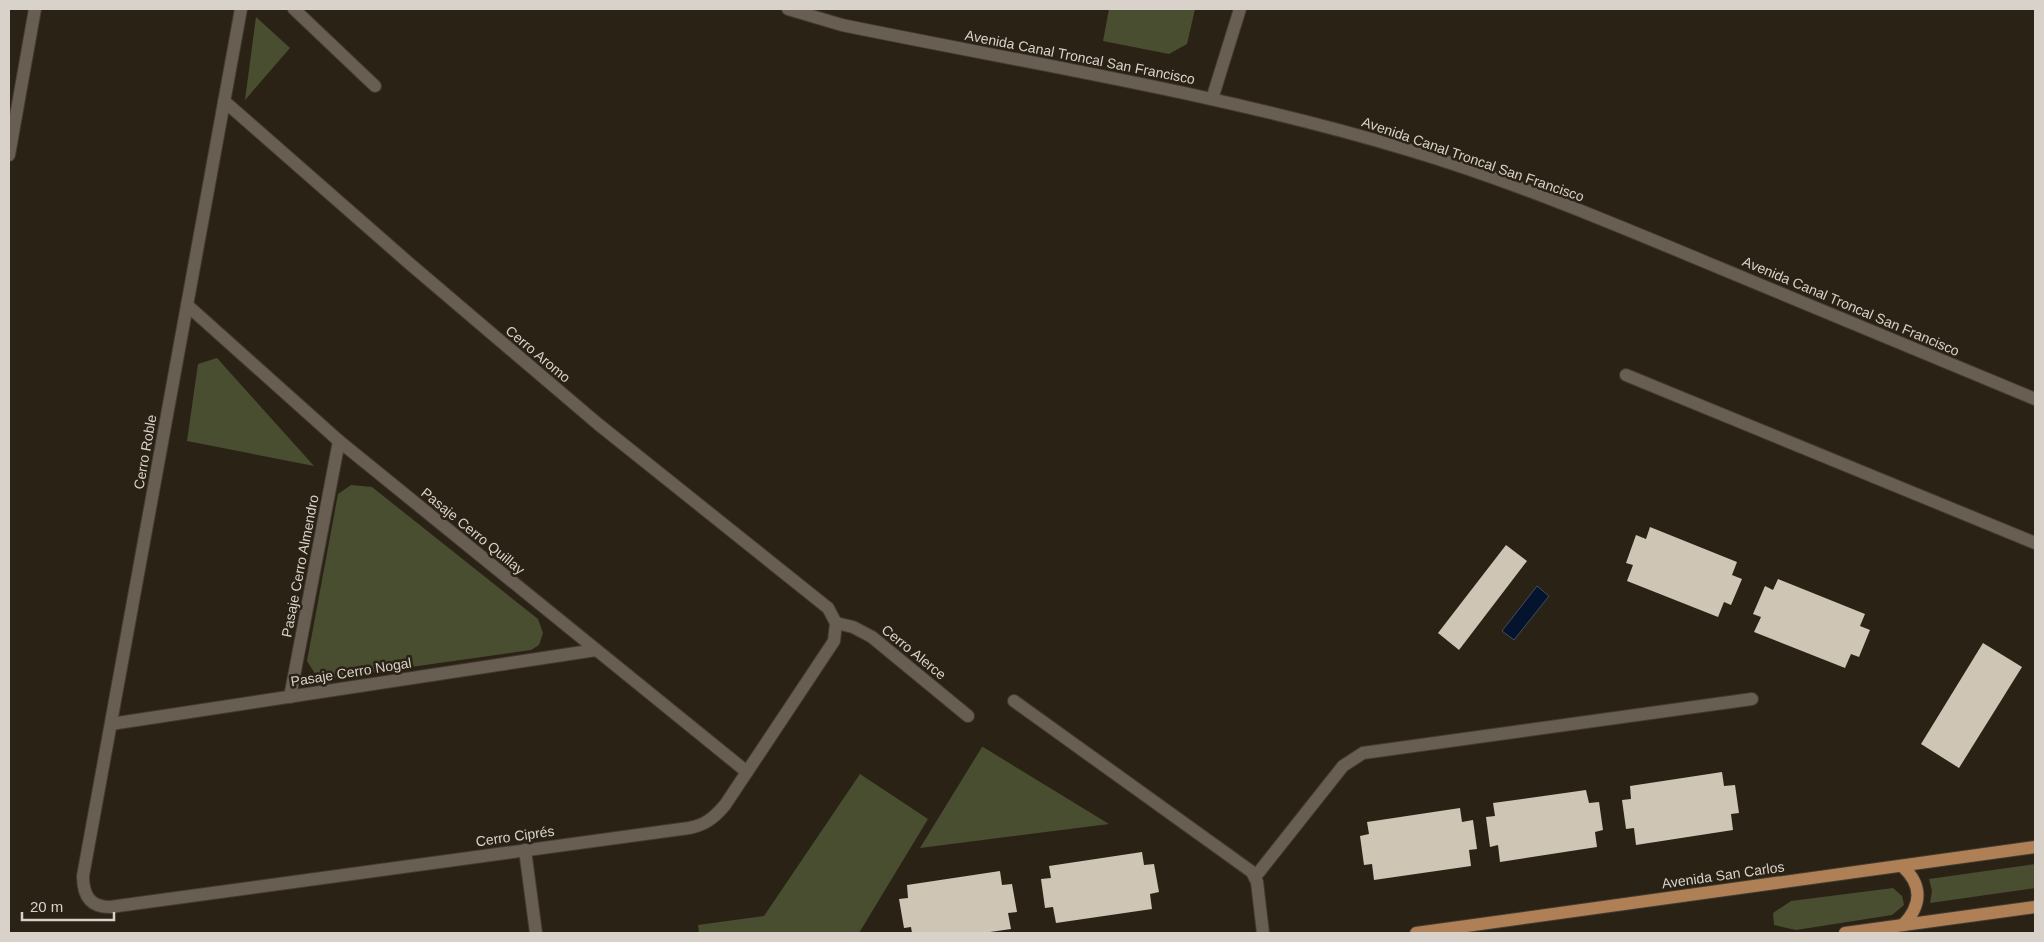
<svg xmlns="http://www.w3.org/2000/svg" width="2044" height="942" viewBox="0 0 2044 942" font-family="Arial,sans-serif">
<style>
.green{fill:#494e31}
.water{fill:#05142e;stroke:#444d5d}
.building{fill:#cfc5b5}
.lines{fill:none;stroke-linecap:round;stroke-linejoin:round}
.minor-casing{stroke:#423c33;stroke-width:14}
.major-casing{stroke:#423c33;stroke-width:14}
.minor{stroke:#685e51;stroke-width:12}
.major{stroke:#af8055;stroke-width:12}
.labels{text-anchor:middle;stroke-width:5;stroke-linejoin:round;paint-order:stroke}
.street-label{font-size:14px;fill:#d8d2ca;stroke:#2b2216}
</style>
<rect width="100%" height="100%" fill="#2b2216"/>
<!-- green -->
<g class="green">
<path d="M1109,9H1195L1187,44L1169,54L1103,41Z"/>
<path d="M256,17L290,48L245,100Z"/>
<path d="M217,358L314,466L187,441L198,364Z"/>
<path d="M351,485L372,487L538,619L543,633L539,645L531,650L319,680L307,661L338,494Z"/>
<path d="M982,747H983L1109,824L920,848Z"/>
<path d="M860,774L928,819L859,933H699L698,925L764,916Z"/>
<path d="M2035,864V888L1930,903L1932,891L1929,879Z"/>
<path d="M1893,888L1902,896L1904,905L1892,915L1796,930L1774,925L1773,913L1791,901Z"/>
</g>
<!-- water -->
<path class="water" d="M1537,586L1549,596L1514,640L1502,631Z"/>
<!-- building -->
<g class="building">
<path d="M1650,527L1737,562L1732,575L1742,579L1731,605L1724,602L1718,617L1627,581L1633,565L1626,563L1636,535L1646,539Z"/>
<path d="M1506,545L1527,561L1459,650L1438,633Z"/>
<path d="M1778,579L1865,614L1860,626L1870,630L1859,657L1851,654L1845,668L1754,632L1761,617L1753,614L1765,586L1773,590Z"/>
<path d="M1983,643L2022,667L1959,768L1921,744Z"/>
<path d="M1722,772L1724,786L1735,785L1739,813L1731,814L1733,830L1636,845L1634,828L1626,829L1622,800L1631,799L1630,786Z"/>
<path d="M1586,790L1589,803L1599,802L1603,830L1595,832L1597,847L1500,862L1498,845L1490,847L1486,817L1495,816L1493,803Z"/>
<path d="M1460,808L1462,822L1473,820L1477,849L1469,850L1471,866L1374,880L1372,864L1364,865L1360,836L1369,834L1367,822Z"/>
<path d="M1142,852L1144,865L1154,864L1159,892L1150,894L1152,909L1056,923L1053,907L1045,908L1041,879L1051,878L1049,866Z"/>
<path d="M1000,871L1002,885L1012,884L1017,912L1008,913L1011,929L983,933H912L911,927L904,928L899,899L908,898L907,885Z"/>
</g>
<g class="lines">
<defs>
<g id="minor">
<path d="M294,9L375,86"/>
<path d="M788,9L842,25C1032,64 1223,94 1409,150C1513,181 1614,224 1715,266C1822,311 1929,355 2035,399"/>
<path d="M1212,99L1240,9"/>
<path d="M224,101L410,264L598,424L828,608L836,623L834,641L725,805C714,818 705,825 689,828L110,907C90,907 83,895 83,876C135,587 188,298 241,9"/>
<path d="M9,155L35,9"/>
<path d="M187,305L339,441L747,772"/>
<path d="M1626,375L2035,543"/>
<path d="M836,623L853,627L872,637L968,716"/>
<path d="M290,697L339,441"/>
<path d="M1014,701L1252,872L1257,882L1263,933"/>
<path d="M111,724L596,650"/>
<path d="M525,850L536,933"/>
<path d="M1255,877L1343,766L1363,753L1752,699"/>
</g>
<g id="major">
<path d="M1902,866C1923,885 1922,905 1903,925"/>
<path d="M1416,933L2035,847"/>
<path d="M1845,933L2035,907"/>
</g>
</defs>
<!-- minor casing -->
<use href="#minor" class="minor-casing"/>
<!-- major casing -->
<use href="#major" class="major-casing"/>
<!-- minor -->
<use href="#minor" class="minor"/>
<!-- major -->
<use href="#major" class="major"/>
</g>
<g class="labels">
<!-- street labels -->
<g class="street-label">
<text transform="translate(1080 57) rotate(11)" y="5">Avenida Canal Troncal San Francisco</text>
<text transform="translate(1473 159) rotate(19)" y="5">Avenida Canal Troncal San Francisco</text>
<text transform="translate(1851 306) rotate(23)" y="5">Avenida Canal Troncal San Francisco</text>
<text transform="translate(538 354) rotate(40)" y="5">Cerro Aromo</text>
<text transform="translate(145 452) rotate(-80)" y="5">Cerro Roble</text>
<text transform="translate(473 531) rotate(39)" y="5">Pasaje Cerro Quillay</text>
<text transform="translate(300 566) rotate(-79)" y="5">Pasaje Cerro Almendro</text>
<text transform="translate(914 652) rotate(39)" y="5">Cerro Alerce</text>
<text transform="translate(351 672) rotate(-9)" y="5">Pasaje Cerro Nogal</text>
<text transform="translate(515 836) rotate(-8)" y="5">Cerro Ciprés</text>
<text transform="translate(1723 875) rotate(-8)" y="5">Avenida San Carlos</text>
</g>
</g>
<!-- border -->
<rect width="2044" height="942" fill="none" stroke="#d8d2ca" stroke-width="20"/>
<!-- scale -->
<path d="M22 912v8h92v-8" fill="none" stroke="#d8d2ca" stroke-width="2.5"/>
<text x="30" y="912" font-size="15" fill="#d8d2ca" stroke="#2b2216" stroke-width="4" paint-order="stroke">20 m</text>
</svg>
